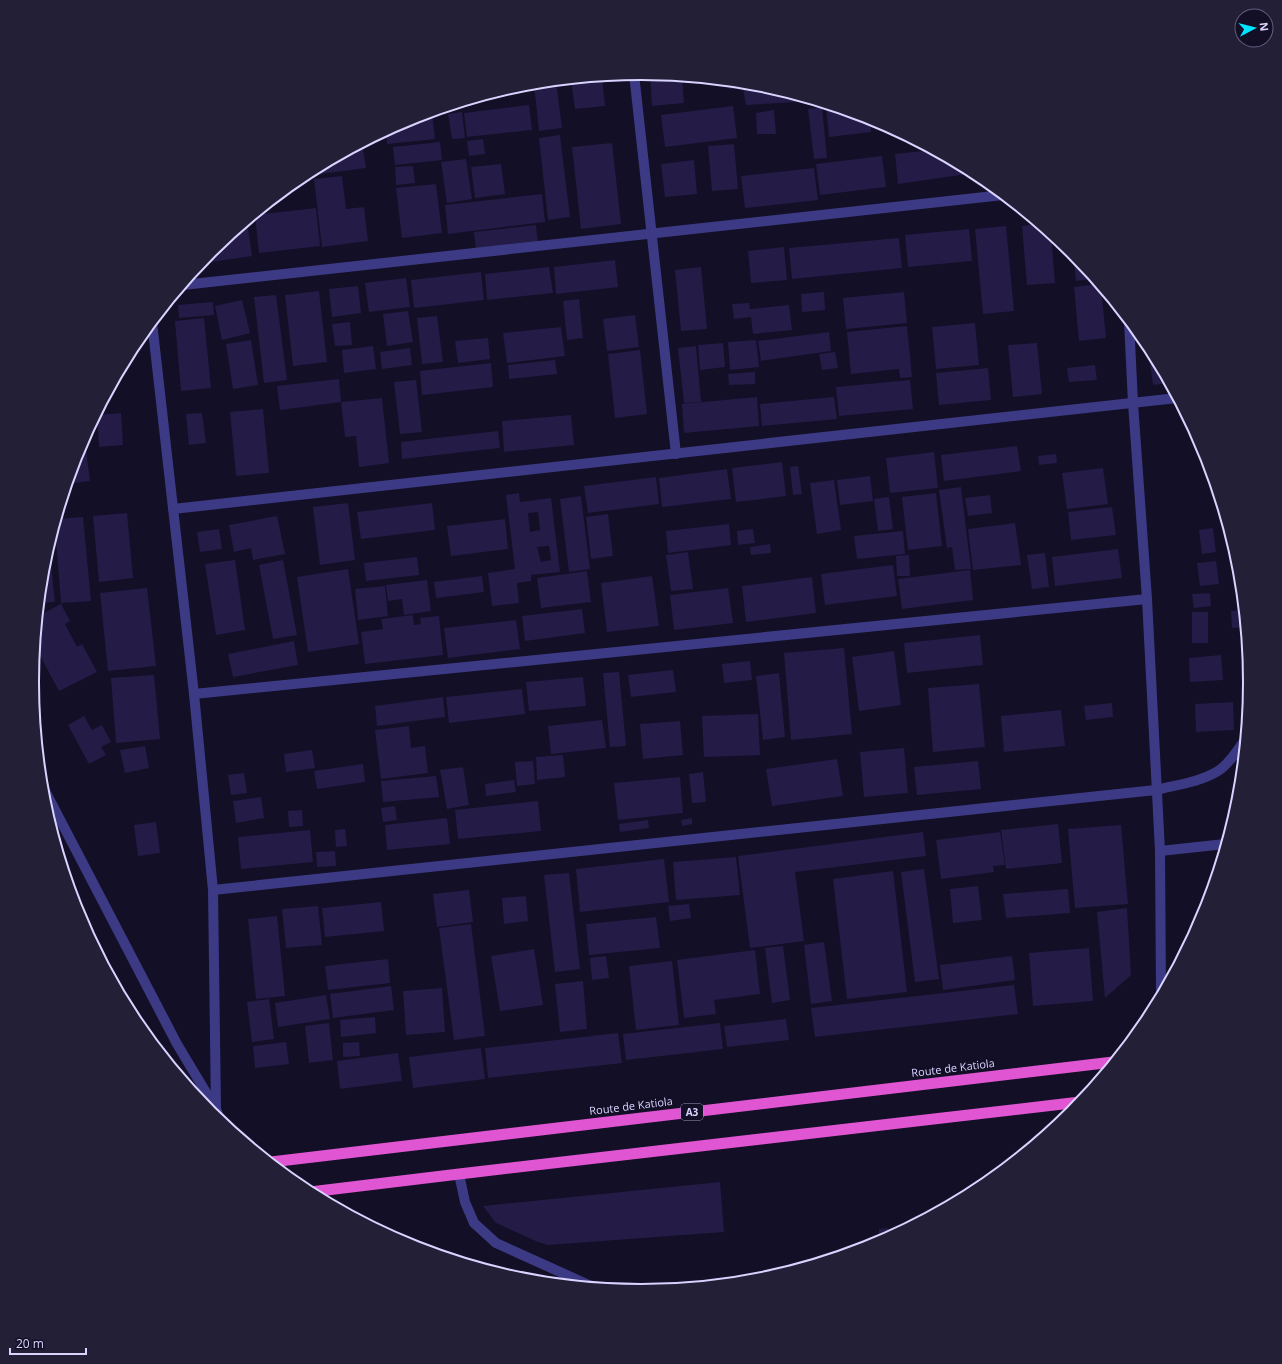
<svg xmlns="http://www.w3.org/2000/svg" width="1282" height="1364" viewBox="0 0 1282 1364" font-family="'Open Sans',sans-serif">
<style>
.building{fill:#241b47;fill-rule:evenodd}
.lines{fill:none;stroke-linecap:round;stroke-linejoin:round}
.service{stroke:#3d3a85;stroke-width:10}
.minor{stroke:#3d3a85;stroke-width:10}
.tertiary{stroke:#3d3a85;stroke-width:10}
.trunk{stroke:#e055d1;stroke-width:11}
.labels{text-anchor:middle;stroke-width:4;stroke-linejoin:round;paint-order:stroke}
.shield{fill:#130f26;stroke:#9e99be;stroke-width:1}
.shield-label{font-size:10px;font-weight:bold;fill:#d9d4ff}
.street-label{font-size:11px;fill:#d9d4ff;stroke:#130f26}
.rim{fill:none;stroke:#d9d4ff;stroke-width:2}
</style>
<rect width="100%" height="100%" fill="#130f26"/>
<!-- building -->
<g class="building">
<path d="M650,74L682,77L684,103L652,106Z"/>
<path d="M602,77L605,106L575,109L571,80Z"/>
<path d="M556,81L562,128L539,131L534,84Z"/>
<path d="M728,82L742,83V86H736V89H729Z"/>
<path d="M763,86L811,100V101L746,105L743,89Z"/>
<path d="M529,105L532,130L467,137L464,113Z"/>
<path d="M733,106L737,138L665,147L661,115Z"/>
<path d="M831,106L870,118L871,132L829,137L826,107Z"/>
<path d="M822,107L827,158L814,159L808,109Z"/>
<path d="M774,110L776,134H757L756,113Z"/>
<path d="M432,112L435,139L387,144L386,131L408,119Z"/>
<path d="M462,112L465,138L452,139L448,114Z"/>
<path d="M560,135L570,217L548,220L539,138Z"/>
<path d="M375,137V144L358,146Z"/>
<path d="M483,139L485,154L469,156L467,141Z"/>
<path d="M440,142L442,160L395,165L393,147Z"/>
<path d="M612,143L621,224L581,229L572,147Z"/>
<path d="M734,144L738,189L712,191L708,146Z"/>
<path d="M363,149L366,168L320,174L319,167L350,150Z"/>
<path d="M932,150L974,173L898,184L895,154Z"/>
<path d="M882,156L886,187L820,195L816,164Z"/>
<path d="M466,159L472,199L447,203L441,162Z"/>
<path d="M694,160L697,194L665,197L661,164Z"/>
<path d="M501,164L505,194L475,198L471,167Z"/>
<path d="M413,166L415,183L396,185L395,167Z"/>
<path d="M814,168L818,200L745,208L741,176Z"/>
<path d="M342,176L346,209L364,207L368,241L322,247L314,179Z"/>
<path d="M436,184L442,233L402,238L396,188Z"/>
<path d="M542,194L545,222L448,234L445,205Z"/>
<path d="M316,208L320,246L259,253L255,215Z"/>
<path d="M247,221L252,256L211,262V251Z"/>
<path d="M1038,224L1051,234L1055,283L1027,285L1022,226Z"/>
<path d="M536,225L538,244L476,251L474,232Z"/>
<path d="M1006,226L1014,311L983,314L975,229Z"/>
<path d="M969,229L972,261L908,267L905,235Z"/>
<path d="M899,238L902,268L792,279L789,248Z"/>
<path d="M784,247L787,280L751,283L748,251Z"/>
<path d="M1073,253L1094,279L1076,281Z"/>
<path d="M615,260L618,287L556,294L554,267Z"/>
<path d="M549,267L553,293L487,300L485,274Z"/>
<path d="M701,267L707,329L681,331L675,270Z"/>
<path d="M481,272L484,300L414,308L411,280Z"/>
<path d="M406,278L410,307L369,312L365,283Z"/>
<path d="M1099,284L1101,287L1106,338L1079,341L1074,287Z"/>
<path d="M358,286L361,313L332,317L329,289Z"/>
<path d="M319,291L327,362L293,366L285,295Z"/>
<path d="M824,292L825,310L802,312L801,294Z"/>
<path d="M904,292L907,323L846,329L843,298Z"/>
<path d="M276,295L287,380L264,383L254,297Z"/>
<path d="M579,299L583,338L567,340L563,301Z"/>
<path d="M242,300L250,333L222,340L215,306Z"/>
<path d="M213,302L214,315L179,318L178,305Z"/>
<path d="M749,303L750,309L789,305L792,330L753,334L751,317L734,319L732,304Z"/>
<path d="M408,311L413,342L387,346L383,314Z"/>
<path d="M635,315L639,347L607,351L603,319Z"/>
<path d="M437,316L443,362L422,364L417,318Z"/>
<path d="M204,318L211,388L181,391L175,321Z"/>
<path d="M350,322L352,345L335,346L332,324Z"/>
<path d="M975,323L979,365L936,369L932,327Z"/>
<path d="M907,326L912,377L900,378L899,369L851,374L847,332Z"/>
<path d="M561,327L565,356L507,363L503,333Z"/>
<path d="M829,332L831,351L761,361L758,341Z"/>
<path d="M488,338L490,359L458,363L455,341Z"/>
<path d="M251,340L258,385L233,389L226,344Z"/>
<path d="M756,340L759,367L730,370L728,342Z"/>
<path d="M723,343L725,367L700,370L698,345Z"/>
<path d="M1037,343L1042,394L1013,397L1008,345Z"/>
<path d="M373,346L376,369L344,373L342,350Z"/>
<path d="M696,346L701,402L684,403L678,348Z"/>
<path d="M1148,346L1169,383L1153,385Z"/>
<path d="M410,348L412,365L382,369L380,352Z"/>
<path d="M640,350L647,414L615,418L608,354Z"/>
<path d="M835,352L838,368L822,370L819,354Z"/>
<path d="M555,360L557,374L509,379L508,365Z"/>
<path d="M491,363L493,387L422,395L420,371Z"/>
<path d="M1095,365L1097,380L1069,382L1067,368Z"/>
<path d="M988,368L991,400L939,405L936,373Z"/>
<path d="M755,372V384L729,385L728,374Z"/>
<path d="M339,379L341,402L280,410L277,386Z"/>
<path d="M416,380L422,432L400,434L394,382Z"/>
<path d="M910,380L913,409L839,416L836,387Z"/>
<path d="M757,397L759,426L684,433L682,404Z"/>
<path d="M834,397L837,419L762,426L760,404Z"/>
<path d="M382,398L389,463L359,467L356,436L345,437L341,402Z"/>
<path d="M263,409L269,473L236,476L230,412Z"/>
<path d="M121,413L123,445L99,447L97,415Z"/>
<path d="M202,413L206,443L189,445L186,414Z"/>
<path d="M571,415L574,445L504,452L502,421Z"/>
<path d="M91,425L92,437L84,438Z"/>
<path d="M498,431L500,448L402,459L401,442Z"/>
<path d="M1017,446L1021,471L944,481L941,455Z"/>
<path d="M86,449L90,481L68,484L78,450Z"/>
<path d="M934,452L938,488L890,493L886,458Z"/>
<path d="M1056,454L1057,463L1039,465L1038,456Z"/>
<path d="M782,462L786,496L736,502L732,468Z"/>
<path d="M798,466L802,494L793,495L790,467Z"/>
<path d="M1103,468L1108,504L1067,509L1062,473Z"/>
<path d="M727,469L731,499L662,507L659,478Z"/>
<path d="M870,476L873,501L840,505L837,480Z"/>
<path d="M656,477L659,504L588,513L584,486Z"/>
<path d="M834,480L841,530L817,534L810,483Z"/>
<path d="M961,487L971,569L955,570L952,547L947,548L939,490Z"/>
<path d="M519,493L520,502L551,498L560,572L531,575V581L517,583L519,603L492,606L488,573L515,569L506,495ZM538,512L540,530L530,532L528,513ZM549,546L551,560L541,562L537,547Z"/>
<path d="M936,493L942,546L908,550L902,497Z"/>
<path d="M990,495L992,513L968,516L965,498Z"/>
<path d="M581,496L590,569L569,572L560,499Z"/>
<path d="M889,497L893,529L878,531L874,499Z"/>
<path d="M64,498L65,513L59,514L61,506Z"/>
<path d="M348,503L355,560L320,565L313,507Z"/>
<path d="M432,503L435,530L361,539L357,512Z"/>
<path d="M1112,507L1116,535L1071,540L1068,512Z"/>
<path d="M127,513L133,578L99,582L93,516Z"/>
<path d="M608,514L613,556L591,559L586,517Z"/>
<path d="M277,516L285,554L253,560L251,548L234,552L229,525Z"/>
<path d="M83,517L91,601L61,603L55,527L57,519Z"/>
<path d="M505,519L508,549L451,556L447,526Z"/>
<path d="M1015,523L1021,565L973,570L968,529Z"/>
<path d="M729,524L731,545L668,553L666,531Z"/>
<path d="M1213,528L1216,552L1202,554L1199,530Z"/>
<path d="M219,529L222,549L200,552L197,532Z"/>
<path d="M753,529L755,543L738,545L737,531Z"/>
<path d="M903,531L905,554L857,559L854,536Z"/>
<path d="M49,544L55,602L40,603L44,563Z"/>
<path d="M770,544L771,553L751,555L750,547Z"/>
<path d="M1118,549L1122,578L1055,586L1052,557Z"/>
<path d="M688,552L693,589L671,591L666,555Z"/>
<path d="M1045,553L1049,587L1032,589L1027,555Z"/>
<path d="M909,555L910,576H897L896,556Z"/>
<path d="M417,557L419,575L366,581L364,563Z"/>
<path d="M235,560L245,630L216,635L205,564Z"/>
<path d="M283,560L297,635L273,639L259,565Z"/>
<path d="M1216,561L1219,584L1200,586L1197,563Z"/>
<path d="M893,565L897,596L825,605L821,574Z"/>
<path d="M348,569L359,644L308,652L297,577Z"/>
<path d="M970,570L973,600L902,609L898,579Z"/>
<path d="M587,571L591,602L541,608L537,578Z"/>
<path d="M482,576L484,592L436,598L434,582Z"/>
<path d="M652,576L659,626L607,632L601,583Z"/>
<path d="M812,577L816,613L746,622L742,586Z"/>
<path d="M427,580L431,611L404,615L402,599L388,601L386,585Z"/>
<path d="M385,586L388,616L358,620L355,589Z"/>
<path d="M147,588L156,666L108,671L100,593Z"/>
<path d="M728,588L733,623L674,630L670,595Z"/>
<path d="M1210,593L1211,606L1194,608L1192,594Z"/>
<path d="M61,604L70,621L65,624L77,647L82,644L97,672L59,691L35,646L38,616Z"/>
<path d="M582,609L585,633L525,641L522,616Z"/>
<path d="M1243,610L1245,627L1232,628L1231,611Z"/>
<rect x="1192" y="612" width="16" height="31"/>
<path d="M413,615L414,625L421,624L420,618L439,616L443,655L365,664L361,632L383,629L381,619Z"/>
<path d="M516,620L520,649L448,658L444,628Z"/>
<path d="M980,635L983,665L907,673L904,643Z"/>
<path d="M294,641L298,665L233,677L228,654Z"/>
<path d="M844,648L852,734L791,740L784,653Z"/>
<path d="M894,651L901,705L859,711L852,657Z"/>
<path d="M1221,655L1223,680L1190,682L1189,658Z"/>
<path d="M750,661L752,680L724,683L722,664Z"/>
<path d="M673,670L676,692L631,697L628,675Z"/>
<path d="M619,672L626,746L610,747L603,673Z"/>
<path d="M779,673L785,737L763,740L756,676Z"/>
<path d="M154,675L160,739L116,743L111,678Z"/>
<path d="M583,677L586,706L529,711L526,682Z"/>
<path d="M979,684L985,747L933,752L928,688Z"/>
<path d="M522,689L525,714L449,723L446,697Z"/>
<path d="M443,697L445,717L377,726L375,706Z"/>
<path d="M1233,702L1234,730L1196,732L1195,704Z"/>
<path d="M1112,703L1113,717L1086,720L1084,706Z"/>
<path d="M1061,710L1065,746L1004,752L1001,716Z"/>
<path d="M758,714L760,755L704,757L702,716Z"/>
<path d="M84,716L92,730L102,725L111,742L101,747L106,755L89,764L68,725Z"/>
<path d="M602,720L606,748L551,754L548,726Z"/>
<path d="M680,721L683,755L643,759L640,724Z"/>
<path d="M409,726L411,748L425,746L428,773L381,779L375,730Z"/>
<path d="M145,746L149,768L125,773L120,750Z"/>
<path d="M904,748L908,793L864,797L860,752Z"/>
<path d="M312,750L315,768L286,772L284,754Z"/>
<path d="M563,755L565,777L537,780L536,757Z"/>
<path d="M837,759L843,796L772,806L766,769Z"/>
<path d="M533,761L535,784L517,786L515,762Z"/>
<path d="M978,761L981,789L917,795L914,767Z"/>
<path d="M363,764L365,782L317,789L314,771Z"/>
<path d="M463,767L469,805L447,809L440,770Z"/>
<path d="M703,772L706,802L692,803L689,774Z"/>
<path d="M244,773L247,793L231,795L228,775Z"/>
<path d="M436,776L439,797L383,802L381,781Z"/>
<path d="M680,777L683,813L618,820L614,783Z"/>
<path d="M514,780L516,792L486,796L485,784Z"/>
<path d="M261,797L264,818L236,823L233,801Z"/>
<path d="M538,801L541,831L458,839L455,810Z"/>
<path d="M395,806L397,820L383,822L381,808Z"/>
<path d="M302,810L303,826L289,827L288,811Z"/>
<path d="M447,818L450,844L387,850L385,825Z"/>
<path d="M692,818V824L682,826L681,820Z"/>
<path d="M648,820L649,828L620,832L619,824Z"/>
<path d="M156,822L160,853L138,856L134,825Z"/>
<path d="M1058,824L1062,863L1006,869L1001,830Z"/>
<path d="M1121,825L1128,904L1075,908L1068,829Z"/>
<path d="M345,829L347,846L336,847L335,830Z"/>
<path d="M310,830L313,862L241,869L238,837Z"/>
<path d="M923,832L926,856L795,872L804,941L750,948L738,856Z"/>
<path d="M1000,832L1005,865L993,866L994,872L941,879L936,840Z"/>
<path d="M335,851L336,866L317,867L316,852Z"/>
<path d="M736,857L740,895L676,900L673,862Z"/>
<path d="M664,859L669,902L580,912L576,869Z"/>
<path d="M924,869L939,979L915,982L901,872Z"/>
<path d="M893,871L907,992L847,999L833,879Z"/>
<path d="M569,873L580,969L555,972L544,875Z"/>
<path d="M978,886L982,920L953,923L950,889Z"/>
<path d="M1068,889L1070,913L1006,918L1003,894Z"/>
<path d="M469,890L473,922L437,927L433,894Z"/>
<path d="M526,896L528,921L504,924L502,898Z"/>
<path d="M381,902L384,931L325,937L322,908Z"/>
<path d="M689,904L691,918L670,921L668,906Z"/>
<path d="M318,906L322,945L286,948L282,909Z"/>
<path d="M1127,908L1131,975L1105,998L1097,912Z"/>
<path d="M277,916L285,996L256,999L248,919Z"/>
<path d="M656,917L660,948L589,955L586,924Z"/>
<path d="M471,924L485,1036L454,1040L439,928Z"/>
<path d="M824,942L832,1001L811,1004L804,945Z"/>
<path d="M783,946L790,1000L772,1003L765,948Z"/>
<path d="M1089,948L1093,1001L1033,1006L1029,953Z"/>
<path d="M534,949L543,1005L500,1011L491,956Z"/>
<path d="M755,950L760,994L714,1000L716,1014L684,1018L677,960Z"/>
<path d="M606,956L609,978L592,980L590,958Z"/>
<path d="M1012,956L1015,980L943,990L940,965Z"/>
<path d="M388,959L390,983L328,990L325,966Z"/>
<path d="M672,961L679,1025L636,1030L629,966Z"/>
<path d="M583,981L587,1029L560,1032L555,984Z"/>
<path d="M1014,985L1018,1014L815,1037L811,1008Z"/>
<path d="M391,986L394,1010L333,1018L330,994Z"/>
<path d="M442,988L445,1032L406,1035L403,991Z"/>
<path d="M326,995L330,1019L278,1027L275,1003Z"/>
<path d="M269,999L274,1039L252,1042L247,1002Z"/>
<path d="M127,1007L138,1011L152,1035L150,1039L135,1020Z"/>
<path d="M375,1017L376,1033L341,1037L340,1020Z"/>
<path d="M786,1019L789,1040L727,1047L724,1026Z"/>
<path d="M329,1023L333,1060L309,1063L305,1026Z"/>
<path d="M720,1023L723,1049L626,1060L623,1034Z"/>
<path d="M618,1033L622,1063L488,1078L485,1048Z"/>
<path d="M286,1042L289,1064L255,1068L253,1046Z"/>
<path d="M359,1042L360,1056L343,1057V1043Z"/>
<path d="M481,1048L485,1079L413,1088L409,1057Z"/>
<path d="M398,1053L402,1081L340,1089L337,1061Z"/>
<path d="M720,1182L724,1232L548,1245L538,1242L496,1223L483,1206Z"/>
<path d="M888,1228V1237L879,1242V1229Z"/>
</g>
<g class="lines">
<!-- service -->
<path class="service" d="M1160,851L1225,844"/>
<!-- minor -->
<g class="minor">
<path d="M634,74L676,454"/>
<path d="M183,285L1003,195"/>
<path d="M1129,321L1133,403L1147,599L1160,851L1161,995"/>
<path d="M152,322L194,694L213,890L216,1109"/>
<path d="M173,509L1177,398"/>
<path d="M194,694L1147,599"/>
<path d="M213,890L1156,790C1176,785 1200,782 1218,771C1228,765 1238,750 1244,741"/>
<path d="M459,1174L465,1202L474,1223L496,1243L591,1286"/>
</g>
<!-- tertiary -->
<path class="tertiary" d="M42,785L177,1044L216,1109L220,1120"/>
<!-- trunk -->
<g class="trunk">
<path d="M271,1162L1113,1062"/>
<path d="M310,1192L459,1174L1080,1102"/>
</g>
</g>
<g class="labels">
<!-- shield labels -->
<rect class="shield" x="681" y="1104" width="22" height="16" rx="3"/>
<g class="shield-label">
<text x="692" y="1116">A3</text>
</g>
<!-- street labels -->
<g class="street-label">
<text transform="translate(953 1068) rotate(-7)" y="4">Route de Katiola</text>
<text transform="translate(631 1106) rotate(-7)" y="4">Route de Katiola</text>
</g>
</g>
<!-- crop -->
<path d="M0 0H1282V1364H0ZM39 682a602 602 0 1 1 1204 0a602 602 0 1 1-1204 0Z" fill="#231f37" fill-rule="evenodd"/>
<path class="rim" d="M39 682a602 602 0 1 1 1204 0a602 602 0 1 1-1204 0Z"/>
<!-- north arrow -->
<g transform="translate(1254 28) rotate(83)"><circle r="19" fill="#130f26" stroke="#625e7d"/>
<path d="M0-3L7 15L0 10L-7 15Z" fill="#00e5ff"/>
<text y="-6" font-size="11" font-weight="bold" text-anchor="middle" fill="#d9d4ff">N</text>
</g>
<!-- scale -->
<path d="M10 1348v6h76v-6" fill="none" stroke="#d9d4ff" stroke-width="2"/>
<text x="16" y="1348" font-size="12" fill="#d9d4ff" stroke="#130f26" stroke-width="3" paint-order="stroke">20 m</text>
</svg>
